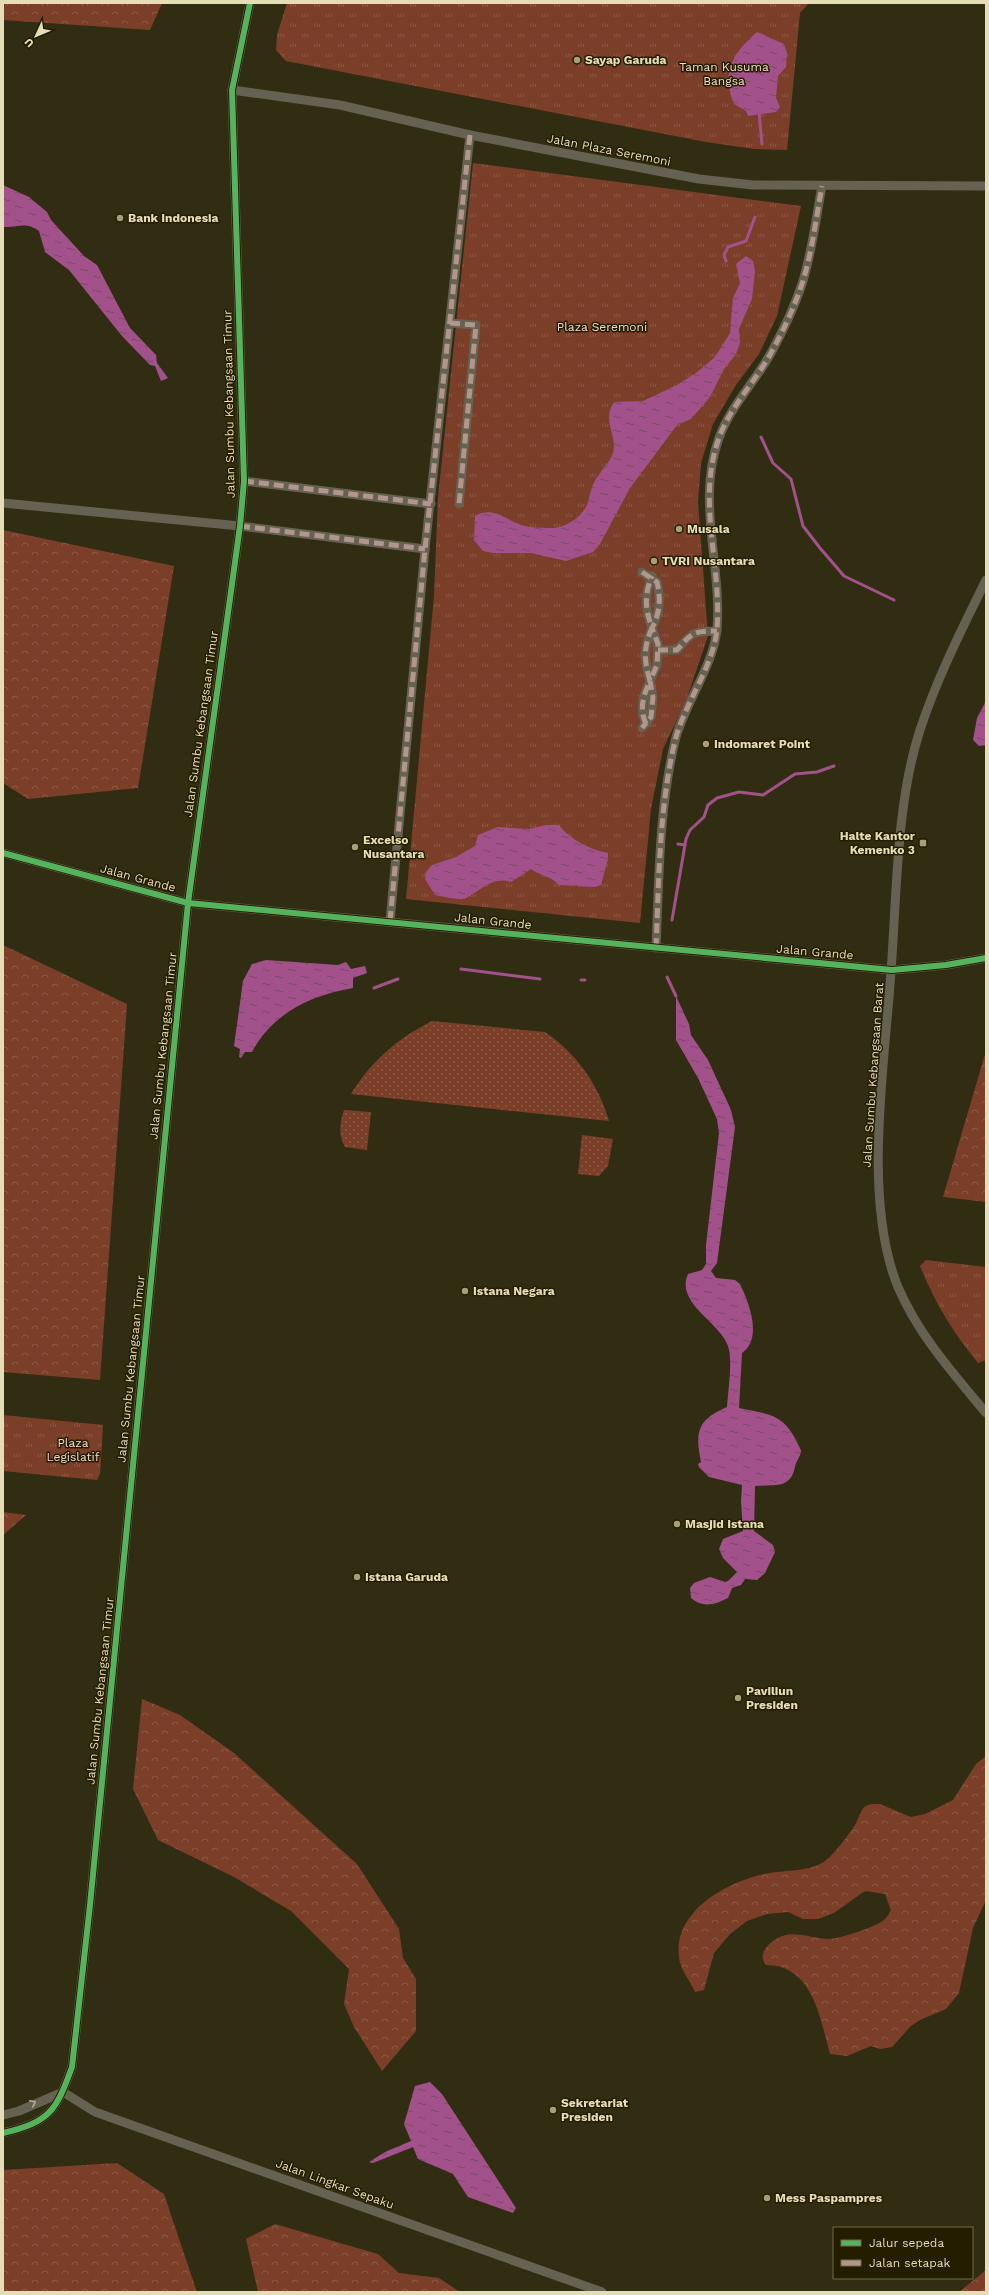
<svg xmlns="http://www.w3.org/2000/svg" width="989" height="2295" viewBox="0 0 989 2295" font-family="'Work Sans',sans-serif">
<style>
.grass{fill:url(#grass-dots)}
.forest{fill:url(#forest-crowns)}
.park{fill:url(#park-tufts)}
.water{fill:url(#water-ripples)}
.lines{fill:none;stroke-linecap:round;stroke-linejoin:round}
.stream{stroke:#a3518b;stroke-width:3}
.minor{stroke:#656251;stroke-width:9}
.quiet{stroke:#b2968c;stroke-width:5;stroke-dasharray:10 5;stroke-linecap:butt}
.cycleway-casing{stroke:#241d00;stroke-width:8}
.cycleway{stroke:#56b35d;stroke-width:6}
.oneway{stroke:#b2ac8e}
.poi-dot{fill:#a69f7d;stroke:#241d00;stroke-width:1.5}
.labels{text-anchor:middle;stroke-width:3;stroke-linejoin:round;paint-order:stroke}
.poi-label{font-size:12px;font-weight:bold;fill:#e5ddb6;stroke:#241d00;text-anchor:start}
.park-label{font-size:12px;fill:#f4d8cf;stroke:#241d00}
.street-label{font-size:12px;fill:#e5ddb6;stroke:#241d00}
</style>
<defs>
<pattern id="grass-dots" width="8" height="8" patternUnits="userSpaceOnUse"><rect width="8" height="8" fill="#7b3e29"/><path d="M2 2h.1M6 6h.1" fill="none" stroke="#8e5946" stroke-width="1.8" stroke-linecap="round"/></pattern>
<pattern id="forest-crowns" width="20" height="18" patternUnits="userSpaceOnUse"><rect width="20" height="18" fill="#7b3e29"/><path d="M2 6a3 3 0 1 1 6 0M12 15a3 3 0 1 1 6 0" fill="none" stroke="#8e5946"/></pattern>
<pattern id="park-tufts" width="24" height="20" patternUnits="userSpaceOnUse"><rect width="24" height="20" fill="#7b3e29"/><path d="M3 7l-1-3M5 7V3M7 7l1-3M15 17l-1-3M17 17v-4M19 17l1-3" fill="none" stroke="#8e5946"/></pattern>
<pattern id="water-ripples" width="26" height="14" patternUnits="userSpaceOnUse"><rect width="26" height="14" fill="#a3518b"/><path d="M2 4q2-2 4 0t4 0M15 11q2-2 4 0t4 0" fill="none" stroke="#794a65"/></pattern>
</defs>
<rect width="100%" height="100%" fill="#312d13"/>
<!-- grass -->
<g class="grass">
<path d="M432,1021L545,1032C577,1054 598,1084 609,1121L351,1094C371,1061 397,1039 432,1021Z"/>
<path d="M344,1110L371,1112L367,1150L345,1147C338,1136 340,1122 344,1110Z"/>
<path d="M582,1135L613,1139L608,1166L599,1176L578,1174Z"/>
</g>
<!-- forest -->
<g class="forest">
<path d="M3,3H162L150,30L3,20Z"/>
<path d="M3,530L174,566L138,788L28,799L3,783Z"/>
<path d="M3,945L127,1004L100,1380L3,1372Z"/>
<path d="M986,1051V1202L943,1197Z"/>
<path d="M3,1512L26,1515L3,1535Z"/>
<path d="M142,1699L180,1715L234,1753L357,1864L399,1929L403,1958L416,1979V2031L382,2071L354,2027L344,2004L349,1969L291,1911L234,1877L158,1840L133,1789Z"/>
<path d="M986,1756V1900L973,1928L959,1993L946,2009L920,2020L911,2026L892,2047L880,2049L871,2046L847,2056L830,2054C820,2018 813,1965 766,1965C755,1953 774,1937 786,1935C797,1932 817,1939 829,1939C839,1939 880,1926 886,1918C888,1916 889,1913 891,1910L885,1894L866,1891L862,1893L834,1913L818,1919H803L788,1912L767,1914L747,1921L730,1934L714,1953L704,1990L695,1992C690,1980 680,1970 679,1957C673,1910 730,1880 769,1873C787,1870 809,1872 825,1861C832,1857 852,1831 856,1823C859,1818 860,1812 864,1807L871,1804H880L911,1817L925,1814L953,1800L976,1764Z"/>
<path d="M117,2163L164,2194L197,2292H3V2170Z"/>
<path d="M275,2224L378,2254L399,2273L439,2278L460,2292H258L246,2239Z"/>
<path d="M986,2270V2292H959Z"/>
</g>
<!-- park -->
<g class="park">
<path d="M287,3H809L800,13L787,150L754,149L706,142L286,61L276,50L277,35Z"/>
<path d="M473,163L801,206L777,316L759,354L736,385L713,424L701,463L698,502L708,636L686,701L663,749L651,809L640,923L406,899L434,596L438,497Z"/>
<path d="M926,1260L986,1267V1360L978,1363C953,1333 934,1301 920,1266Z"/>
<path d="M3,1415L103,1425L100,1474L97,1480L3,1471Z"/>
</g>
<!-- water -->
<g class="water">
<path d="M757,32L784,44L787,53L786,67L778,76L776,98L780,107L776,112L748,116L746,111L734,104C721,72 733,53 757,32Z"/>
<path d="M3,185L29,197L47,212L51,220L84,256L97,265L130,328L156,355L157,363L168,378L161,381L155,366L150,365L122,336L69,270L45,252L39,231C24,221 19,228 3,227Z"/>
<path d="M746,256L753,261L755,271L752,299L739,329L740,343L736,354L724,369L710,397L691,419L677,425L630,488L600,544L593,552L566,561L531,553H493L483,551L474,540L475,516C493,506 504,519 521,525C531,528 543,528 554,528C566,527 580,518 586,507C590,499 590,489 595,481C600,471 614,459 614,447C614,431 603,418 614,402L643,401L677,385L696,373L715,357L730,333L733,298L740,283L736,264Z"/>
<path d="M986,701V745L979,746L973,740L977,718Z"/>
<path d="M546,825H559C569,839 591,850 608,853V859L601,885L595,887L559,885C548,874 542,877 531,869L511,882C492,876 482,890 466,898C459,901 442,896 435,895L425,879L426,872L432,865L456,857L475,846L478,835L498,827L529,829Z"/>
<path d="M266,960L338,965L346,962L351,969L365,966L367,973L353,978V988C311,995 273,1013 252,1052H245L241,1058L239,1057L240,1049L234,1046L243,981L252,964Z"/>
<path d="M676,996L689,1024L691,1035L708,1060L731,1110L735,1127L717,1263L711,1271L716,1278L735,1280L740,1284C749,1303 763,1338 742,1353L739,1408C775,1415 785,1415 801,1450C801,1457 796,1460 795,1467C790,1490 774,1484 755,1486L754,1531L773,1545L775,1552L765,1573L757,1580L745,1579L741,1585L732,1588L728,1598C714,1605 703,1608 691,1598L690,1588L694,1583L710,1577L725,1582L728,1581L737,1572L723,1558L719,1549L723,1539L743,1531L741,1501L742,1485L709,1477L699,1467L698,1464L701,1462C695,1432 697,1420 727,1407C728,1391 733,1360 728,1346C720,1322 675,1303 688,1274L702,1270L706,1264V1245L719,1133L717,1119L698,1078L676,1040Z"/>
<path d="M430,2082L442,2094L516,2208L513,2213L468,2197L453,2174L418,2159L413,2147L373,2163L369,2162L385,2152L411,2141L404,2124L415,2086Z"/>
</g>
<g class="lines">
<!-- stream -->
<g class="stream">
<path d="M759,113L762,144"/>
<path d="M726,261L724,255L728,247L746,241L755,217"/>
<path d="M761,437L773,463L791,479L803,526L820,548L844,576L894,600"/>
<path d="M678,844L685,845"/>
<path d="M672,920L686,839L690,830L704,817L708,805L717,798L739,792L763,795L795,774L817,772L834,766"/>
<path d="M461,969L540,979"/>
<path d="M667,977L676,996"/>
<path d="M581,980H585"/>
<path d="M374,988L398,979"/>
</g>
<!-- minor -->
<g class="minor">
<path d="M232,90L340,105L470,135L699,179L753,185L986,186"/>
<path d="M450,323L476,325L459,504"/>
<path d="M244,481L431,504"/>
<path d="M3,503L240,526L425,549"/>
<path d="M642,572L657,582C661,600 660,612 652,628L658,644L657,665L650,681L653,697L651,717L642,728"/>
<path d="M986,580C962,629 937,678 920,730C896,804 897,893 891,971C885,1064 862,1199 898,1287C919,1336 953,1373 986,1413"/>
<path d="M658,650H677C692,632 694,631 717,631"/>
<path d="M646,724C639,709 643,696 650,681C644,660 643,649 652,628C645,609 644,595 652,576"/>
<path d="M3,853L188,903L892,970L946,965L986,958"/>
<path d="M390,921L425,549L470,135"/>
<path d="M656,948C659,878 659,805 676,737C686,702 714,664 717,629C722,564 696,501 719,438C730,407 755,382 771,353C783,331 794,308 802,284C812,253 816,218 822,186"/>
<path d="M63,2092L95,2112L602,2292"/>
<path d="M3,2115L19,2111L63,2092"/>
<path d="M3,2133C50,2122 56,2111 72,2067L90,1905L188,903L240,526L244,481L232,90L250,3"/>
</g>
<!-- quiet -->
<g class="quiet">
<path d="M450,323L476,325L459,504"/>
<path d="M244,481L431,504"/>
<path d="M240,526L425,549"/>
<path d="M642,572L657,582C661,600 660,612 652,628L658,644L657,665L650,681L653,697L651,717L642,728"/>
<path d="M658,650H677C692,632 694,631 717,631"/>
<path d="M646,724C639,709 643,696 650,681C644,660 643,649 652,628C645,609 644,595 652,576"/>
<path d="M390,921L425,549L470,135"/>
<path d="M656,948C659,878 659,805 676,737C686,702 714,664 717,629C722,564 696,501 719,438C730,407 755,382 771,353C783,331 794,308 802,284C812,253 816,218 822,186"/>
</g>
<defs>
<g id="cycleway">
<path d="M3,853L188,903L892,970L946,965L986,958"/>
<path d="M3,2133C50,2122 56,2111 72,2067L90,1905L188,903L240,526L244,481L232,90L250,3"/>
</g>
</defs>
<!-- cycleway casing -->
<use href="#cycleway" class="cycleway-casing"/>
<!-- cycleway -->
<use href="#cycleway" class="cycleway"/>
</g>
<!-- one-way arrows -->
<defs><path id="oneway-chevron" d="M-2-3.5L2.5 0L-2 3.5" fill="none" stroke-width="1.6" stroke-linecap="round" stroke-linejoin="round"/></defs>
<use class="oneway" href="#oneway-chevron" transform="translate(33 2103) rotate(-27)"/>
<!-- markers -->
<g class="poi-dot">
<circle cx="577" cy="60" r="4"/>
<circle cx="120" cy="218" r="4"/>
<circle cx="679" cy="529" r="4"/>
<circle cx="654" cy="561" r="4"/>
<circle cx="706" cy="744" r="4"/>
<rect x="919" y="839" width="8" height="8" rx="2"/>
<circle cx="355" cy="847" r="4"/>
<circle cx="465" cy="1291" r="4"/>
<circle cx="677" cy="1524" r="4"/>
<circle cx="357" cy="1577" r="4"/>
<circle cx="738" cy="1698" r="4"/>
<circle cx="553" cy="2110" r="4"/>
<circle cx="767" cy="2198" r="4"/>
</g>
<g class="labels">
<!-- poi labels -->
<g class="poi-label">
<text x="585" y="64">Sayap Garuda</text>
<text x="128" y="222">Bank Indonesia</text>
<text x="687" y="533">Musala</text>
<text x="662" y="565">TVRI Nusantara</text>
<text x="714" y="748">Indomaret Point</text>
<text x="915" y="840" text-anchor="end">Halte Kantor<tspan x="915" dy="14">Kemenko 3</tspan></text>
<text x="363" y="844">Excelso<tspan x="363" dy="14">Nusantara</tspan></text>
<text x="473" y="1295">Istana Negara</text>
<text x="685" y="1528">Masjid Istana</text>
<text x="365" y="1581">Istana Garuda</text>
<text x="746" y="1695">Paviliun<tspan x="746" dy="14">Presiden</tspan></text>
<text x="561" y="2107">Sekretariat<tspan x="561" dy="14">Presiden</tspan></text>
<text x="775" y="2202">Mess Paspampres</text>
</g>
<!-- park labels -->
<g class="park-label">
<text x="724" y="71">Taman Kusuma<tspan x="724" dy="14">Bangsa</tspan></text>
<text x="602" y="331">Plaza Seremoni</text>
<text x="73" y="1447">Plaza<tspan x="73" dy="14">Legislatif</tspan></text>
</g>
<!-- street labels -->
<g class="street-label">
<text transform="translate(609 150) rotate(11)" y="4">Jalan Plaza Seremoni</text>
<text transform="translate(229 404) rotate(-91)" y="4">Jalan Sumbu Kebangsaan Timur</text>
<text transform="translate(201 724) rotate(-82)" y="4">Jalan Sumbu Kebangsaan Timur</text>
<text transform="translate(138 878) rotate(15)" y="4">Jalan Grande</text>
<text transform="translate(493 921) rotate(6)" y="4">Jalan Grande</text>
<text transform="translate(815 952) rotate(5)" y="4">Jalan Grande</text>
<text transform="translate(163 1046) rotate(-84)" y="4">Jalan Sumbu Kebangsaan Timur</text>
<text transform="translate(873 1075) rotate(-86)" y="4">Jalan Sumbu Kebangsaan Barat</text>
<text transform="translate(131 1369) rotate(-84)" y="4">Jalan Sumbu Kebangsaan Timur</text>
<text transform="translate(100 1691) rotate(-84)" y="4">Jalan Sumbu Kebangsaan Timur</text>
<text transform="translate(335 2184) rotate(20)" y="4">Jalan Lingkar Sepaku</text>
</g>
</g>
<!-- border -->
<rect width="989" height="2295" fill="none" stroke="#e5ddb6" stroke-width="8"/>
<!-- legend -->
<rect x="833" y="2227" width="140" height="52" fill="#241d00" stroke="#716a49"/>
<rect x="841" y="2240" width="20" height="6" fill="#56b35d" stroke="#716a49"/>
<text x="869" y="2247" font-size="12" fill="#e5ddb6">Jalur sepeda</text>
<rect x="841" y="2260" width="20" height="6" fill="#b2968c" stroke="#716a49"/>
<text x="869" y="2267" font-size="12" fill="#e5ddb6">Jalan setapak</text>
<!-- north arrow -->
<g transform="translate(36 36) rotate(226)" stroke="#241d00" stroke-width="3" paint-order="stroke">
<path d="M0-3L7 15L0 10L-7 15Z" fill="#e5ddb6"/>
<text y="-6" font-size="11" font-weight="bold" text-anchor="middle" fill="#e5ddb6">U</text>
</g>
</svg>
